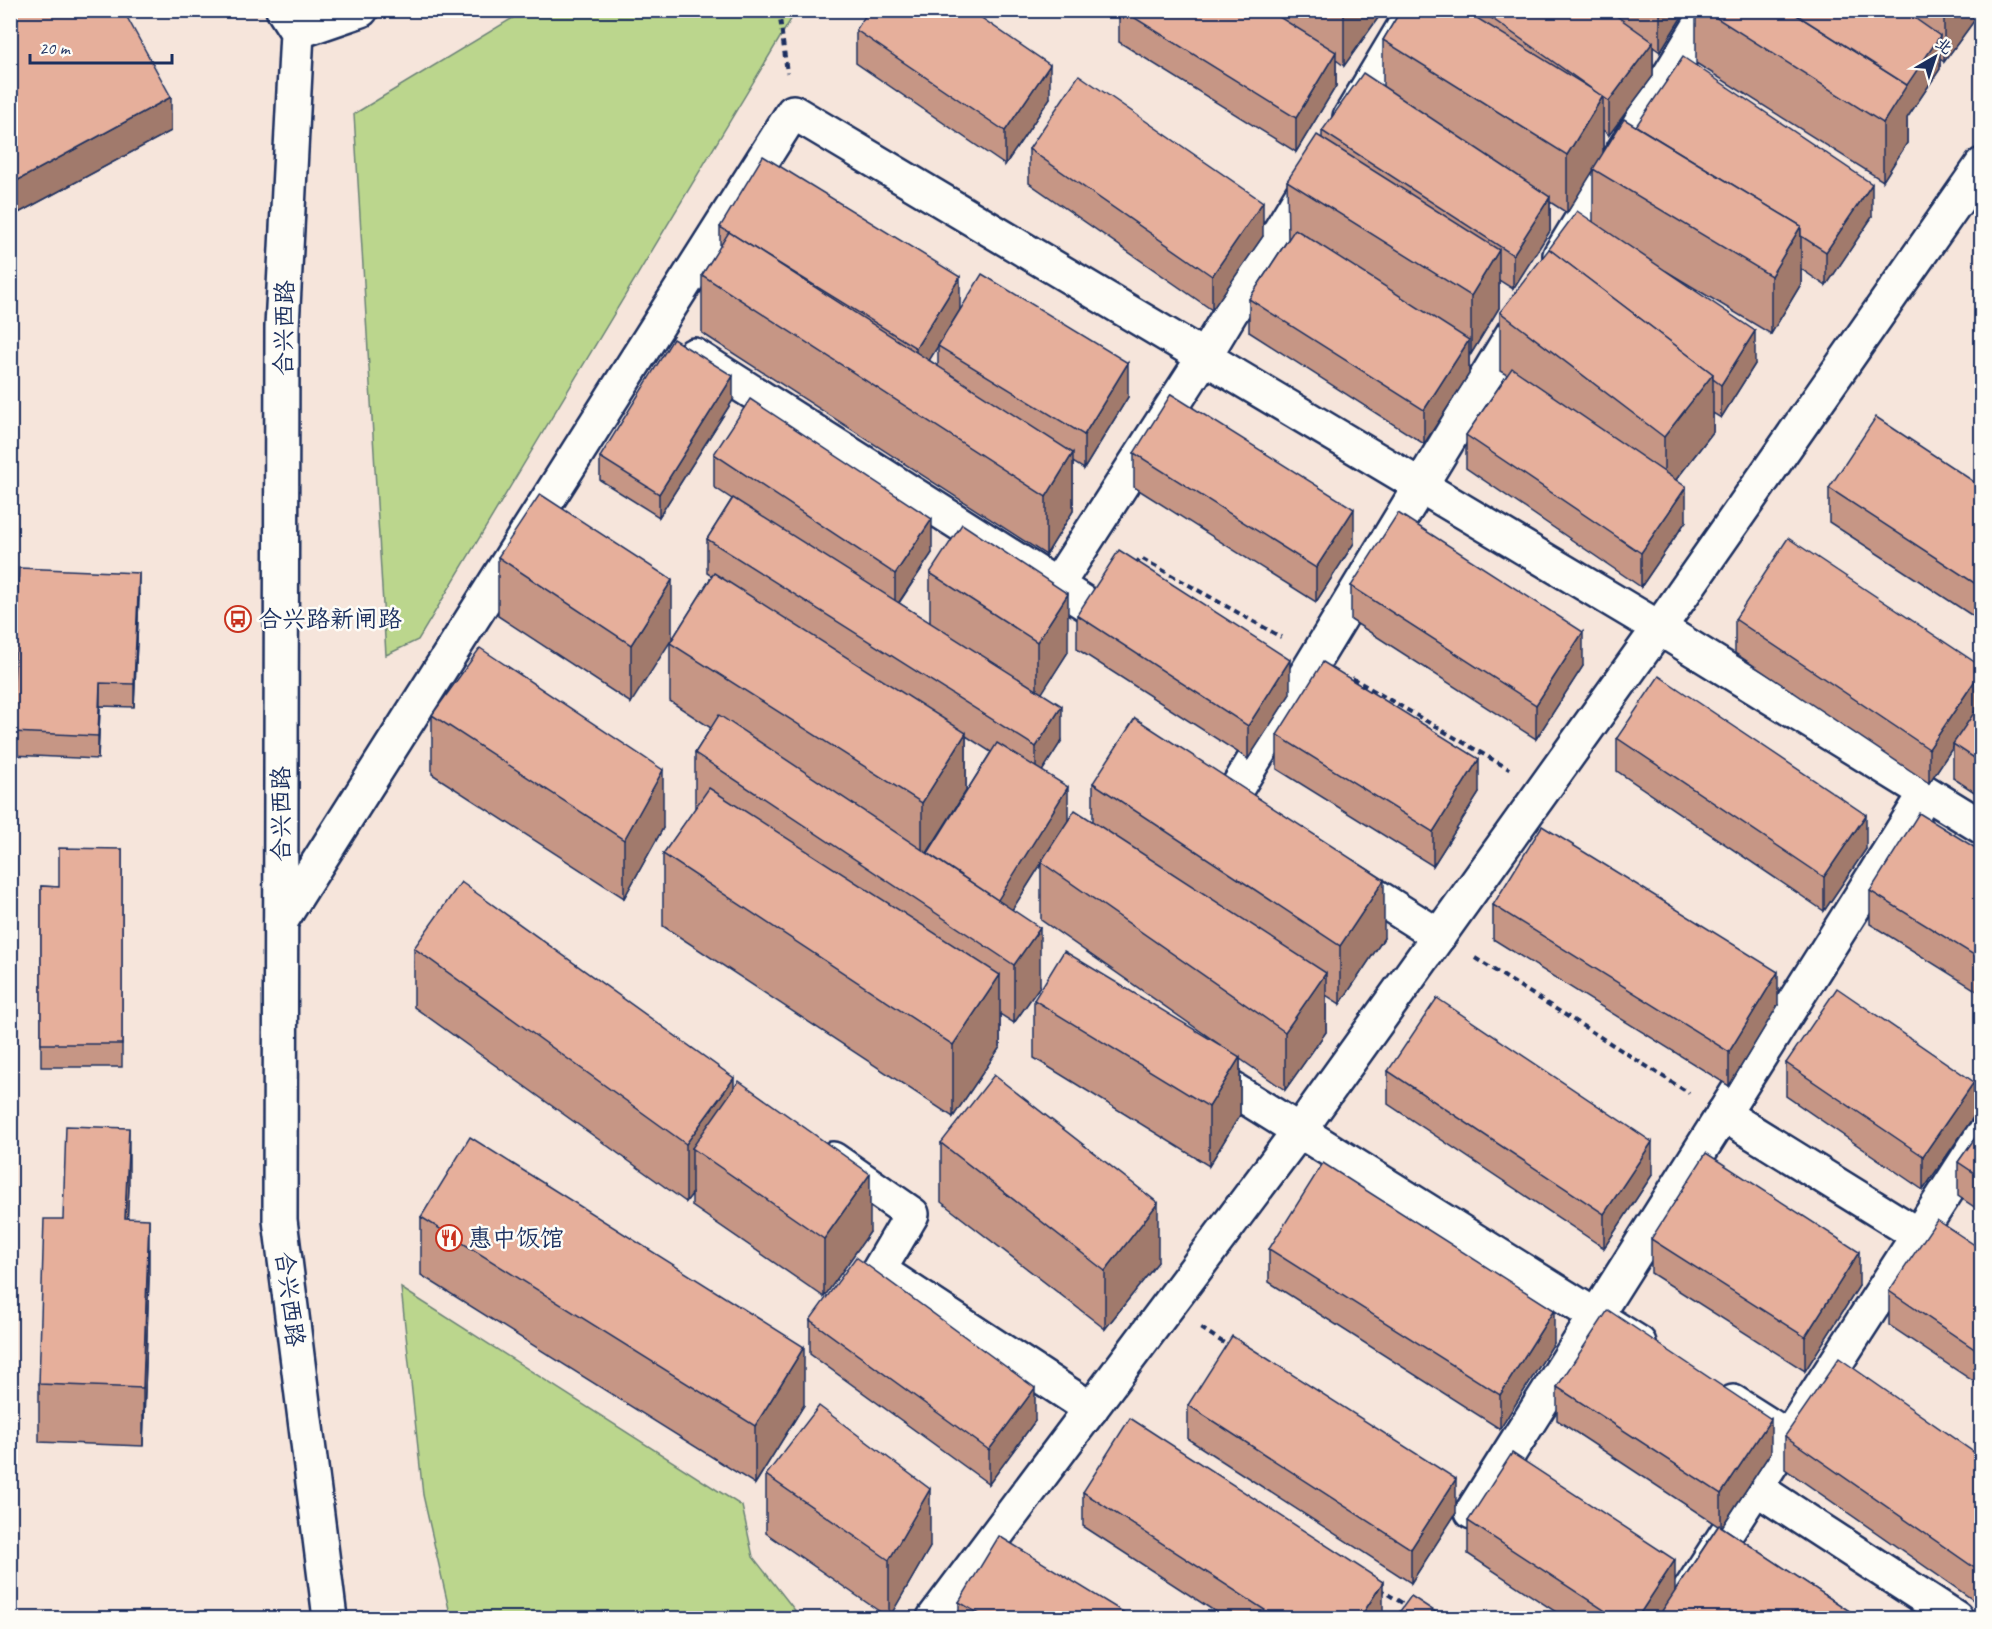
<svg xmlns="http://www.w3.org/2000/svg" width="1992" height="1629" viewBox="0 0 1992 1629" font-family="Caveat,'LXGW WenKai TC',sans-serif">
<style>
.green{fill:#bbd68d;stroke:#6b8276;stroke-width:1.5}
.lines{fill:none;stroke-linecap:round;stroke-linejoin:round}
.minor-casing{stroke:#1b2f5e;stroke-width:38}
.tertiary-casing{stroke:#1b2f5e;stroke-width:38}
.path{stroke:#1b2f5e;stroke-width:4;stroke-dasharray:6 4.5;stroke-linecap:butt}
.minor{stroke:#fdfcf7;stroke-width:33}
.tertiary{stroke:#fdfcf7;stroke-width:33}
.wall{fill:#c69685;stroke:#1b2f5e;stroke-width:1.5;fill-rule:evenodd}
.shaded-wall{fill:#a17a6c;stroke:#1b2f5e;stroke-width:1.5}
.building{fill:#e6af9b;stroke:#1b2f5e;stroke-width:1.5}
.labels{text-anchor:middle;stroke-width:5;stroke-linejoin:round;paint-order:stroke}
.street-label{font-size:24px;fill:#1b2f5e;stroke:#fdfcf7}
.poi-label{font-size:24px;fill:#1b2f5e;stroke:#fdfcf7;text-anchor:start}
</style>
<rect width="100%" height="100%" fill="#f6e5db"/>
<filter id="ink" filterUnits="userSpaceOnUse"><feTurbulence type="fractalNoise" baseFrequency=".0167" numOctaves="2"/><feDisplacementMap in="SourceGraphic" scale="12" xChannelSelector="R" yChannelSelector="G"/><feConvolveMatrix kernelMatrix="1 2 1 2 8 2 1 2 1" color-interpolation-filters="sRGB"/></filter>
<g filter="url(#ink)">
<!-- green -->
<g class="green">
<path d="M526,10L796,11L418,640L386,655L354,114Z"/>
<path d="M401,1288L742,1506L753,1557L801,1618H451L423,1495Z"/>
</g>
<g class="lines">
<defs>
<g id="minor">
<path d="M1350,117L1414,10"/>
<path d="M1560,255L1709,10"/>
<path d="M694,355L1094,609"/>
<path d="M1057,585L1204,357L1310,181"/>
<path d="M1228,803L1524,315"/>
<path d="M1346,877L1439,936"/>
<path d="M281,921L793,112L1659,628L1982,827"/>
<path d="M1202,1070L1639,1343"/>
<path d="M1723,1114L1918,1235"/>
<path d="M833,1159L912,1214L879,1270L1091,1409"/>
<path d="M1733,1402L1788,1437"/>
<path d="M1756,1488L1956,1618"/>
<path d="M1472,1512L1926,793"/>
<path d="M934,1618L1299,1131L1659,628L1982,165"/>
<path d="M1672,1618L1982,1136"/>
</g>
<g id="tertiary">
<path d="M283,10L297,32L282,327L280,1220L330,1618"/>
<path d="M297,32L361,10"/>
</g>
</defs>
<!-- minor casing -->
<use href="#minor" class="minor-casing"/>
<!-- tertiary casing -->
<use href="#tertiary" class="tertiary-casing"/>
<!-- path -->
<g class="path">
<path d="M779,10L787,73"/>
<path d="M1135,564L1141,558L1281,637"/>
<path d="M1352,678L1509,769"/>
<path d="M1475,958L1689,1093"/>
<path d="M1201,1328L1230,1347"/>
<path d="M1379,1589L1409,1607"/>
</g>
<!-- minor -->
<use href="#minor" class="minor"/>
<!-- tertiary -->
<use href="#tertiary" class="tertiary"/>
</g>
<!-- wall -->
<g class="wall">
<path d="M10,10L171,131L11,217L10,216Z"/>
<path d="M1119,10H1378V18L1344,66L1336,60V86L1296,152L1119,42Z"/>
<path d="M1401,10H1686L1660,52L1653,47V76L1609,135L1603,130V154L1636,126L1872,217L1826,286L1801,269V284L1771,334L1666,271L1755,364L1721,418L1713,413V432L1676,480L1686,521L1641,587L1466,468V435L1507,375L1500,371V312L1593,222V170L1567,213L1550,202V231L1513,289L1499,280V308L1471,354L1469,353V374L1424,444L1249,332V299L1288,239L1287,181L1322,138V131L1383,86V40Z"/>
<path d="M1696,10H1982L1944,62L1940,59V69L1907,118V143L1883,181L1696,63Z"/>
<path d="M856,30L1050,98L1005,165L856,63Z"/>
<path d="M1029,149L1263,236L1212,310L1029,183Z"/>
<path d="M720,227L960,310L1128,397L1084,469L1073,462V511L1046,555L702,333V275L720,247ZM938,346V366L929,360Z"/>
<path d="M733,400L659,517L600,480V457Z"/>
<path d="M1134,453L1354,543L1316,602L1134,487Z"/>
<path d="M714,454L932,553L899,603L930,623V573L1068,652L1041,693L1062,740L1042,771L1068,821H1093V783L1384,938L1340,1004L1326,995V1032L1285,1090L1240,1059V1115L1209,1166L1034,1058V1000L1226,1049L1041,920V864L1012,910L1040,986L1014,1023L1000,1014V1047L953,1117L663,926V854L695,809V753L711,728L670,701V643L712,576L707,573V539L732,499L714,487ZM966,736L991,752L928,853H927L966,791Z"/>
<path d="M1982,487V622L1829,522V488Z"/>
<path d="M498,557L672,580L631,703L498,616Z"/>
<path d="M1351,586L1583,666L1536,739L1351,620Z"/>
<path d="M139,596L134,707L100,706L98,759L12,755V732Z"/>
<path d="M1077,615L1290,694L1248,759L1077,649Z"/>
<path d="M1735,619L1982,667V797L1953,778V747L1929,783L1735,653Z"/>
<path d="M432,715L663,828L624,898L432,774Z"/>
<path d="M1277,735L1479,793L1433,866L1277,769Z"/>
<path d="M1617,738L1866,849L1824,911L1617,771Z"/>
<path d="M122,849V1067H41V886L59,887Z"/>
<path d="M1982,852V994L1870,924V891Z"/>
<path d="M1493,905L1778,1005L1729,1086L1493,939Z"/>
<path d="M414,948L734,1088L870,1232L824,1297L692,1206V1194L686,1202L414,1007Z"/>
<path d="M1786,1063L1974,1116L1923,1190L1786,1096Z"/>
<path d="M1388,1071L1652,1175L1604,1248L1388,1104Z"/>
<path d="M1982,1128V1212L1958,1196V1162Z"/>
<path d="M941,1143L1158,1262L1105,1329L941,1202Z"/>
<path d="M129,1186L127,1218L149,1277L143,1446L39,1442V1384L63,1219Z"/>
<path d="M421,1217L804,1405L755,1484L421,1275Z"/>
<path d="M1651,1239L1859,1286L1805,1371L1651,1273Z"/>
<path d="M1269,1249L1554,1343L1500,1429L1269,1282Z"/>
<path d="M1982,1250V1387L1889,1325V1291Z"/>
<path d="M810,1320L1035,1421L989,1484L810,1354Z"/>
<path d="M1557,1387L1771,1452L1722,1527L1860,1618H1662V1614L1659,1618H1565L1468,1554V1521L1675,1591L1718,1526L1557,1420Z"/>
<path d="M1188,1405L1456,1513L1411,1583L1188,1439Z"/>
<path d="M1785,1436L1982,1458V1606L1785,1469Z"/>
<path d="M766,1475L930,1547L889,1618L766,1533Z"/>
<path d="M1083,1492L1383,1616L1382,1618H1225L1083,1526Z"/>
<path d="M959,1602L1133,1618H959Z"/>
</g>
<!-- shaded-wall -->
<g class="shaded-wall">
<path d="M1344,10H1378V18L1344,66Z"/>
<path d="M1660,10H1686L1660,52Z"/>
<path d="M1944,10H1982L1944,62Z"/>
<path d="M1940,36V69L1907,118V143L1883,181V123L1903,90Z"/>
<path d="M1653,42V76L1609,135V101Z"/>
<path d="M1336,52V86L1296,152V118Z"/>
<path d="M1050,65V98L1005,165V131Z"/>
<path d="M1603,96V155L1567,213V155Z"/>
<path d="M171,97V131L11,217V184Z"/>
<path d="M1872,184V217L1826,286V252Z"/>
<path d="M1550,197V231L1513,289V255Z"/>
<path d="M1263,202V236L1212,310V276Z"/>
<path d="M1801,226V284L1771,334V276Z"/>
<path d="M1499,250V308L1471,354V296Z"/>
<path d="M960,277V310L916,382V348Z"/>
<path d="M1755,331V364L1721,418V385Z"/>
<path d="M1469,340V374L1424,444V410Z"/>
<path d="M1128,363V397L1084,469V435Z"/>
<path d="M1713,374V432L1664,495V437Z"/>
<path d="M733,376V400L659,517V494Z"/>
<path d="M1073,453V511L1046,555V497Z"/>
<path d="M1686,487V521L1641,587V553Z"/>
<path d="M1354,509V543L1316,602V568Z"/>
<path d="M932,519V553L895,608V574Z"/>
<path d="M139,573V596L134,707V684Z"/>
<path d="M672,580V639L631,703V645Z"/>
<path d="M1068,594V652L1037,701V642Z"/>
<path d="M1583,632V666L1536,739V705Z"/>
<path d="M1290,660V694L1248,759V726Z"/>
<path d="M1982,670V704L1953,744V747L1929,783V749Z"/>
<path d="M100,683V706L98,759V736Z"/>
<path d="M1062,706V740L1036,781V747Z"/>
<path d="M966,733V791L922,861V803Z"/>
<path d="M1479,759V793L1433,866V832Z"/>
<path d="M663,770V828L624,898V840Z"/>
<path d="M1068,787V821L1041,862V864L995,937V903Z"/>
<path d="M1866,815V849L1824,911V877Z"/>
<path d="M1384,880V938L1340,1004V946Z"/>
<path d="M1040,928V986L1014,1023V965Z"/>
<path d="M1778,972V1005L1729,1086V1052Z"/>
<path d="M1326,973V1032L1285,1090V1032Z"/>
<path d="M1000,975V1047L953,1117V1045Z"/>
<path d="M1240,1057V1115L1209,1166V1107Z"/>
<path d="M734,1078V1136L692,1148V1194L686,1202V1144Z"/>
<path d="M1974,1082V1116L1923,1190V1156Z"/>
<path d="M129,1128V1186L125,1276V1218Z"/>
<path d="M1652,1142V1175L1604,1248V1214Z"/>
<path d="M870,1174V1232L824,1297V1239Z"/>
<path d="M1158,1203V1262L1105,1329V1271Z"/>
<path d="M149,1219V1277L143,1446V1388Z"/>
<path d="M1859,1252V1286L1805,1371V1337Z"/>
<path d="M1554,1310V1343L1500,1429V1395Z"/>
<path d="M804,1347V1405L755,1484V1426Z"/>
<path d="M1035,1388V1421L989,1484V1450Z"/>
<path d="M1771,1419V1452L1721,1528V1494Z"/>
<path d="M1456,1479V1513L1411,1583V1549Z"/>
<path d="M930,1489V1547L889,1618V1560Z"/>
<path d="M1675,1560V1594L1662,1611V1614L1659,1618H1637Z"/>
<path d="M1383,1582V1616L1382,1618H1360Z"/>
</g>
<!-- building -->
<g class="building">
<path d="M10,10H123L171,97L11,184L10,182Z"/>
<path d="M869,10H970L1050,65L1005,131L856,30Z"/>
<path d="M1122,10H1268L1336,52L1296,118Z"/>
<path d="M1401,10H1464L1603,96L1567,155L1383,40Z"/>
<path d="M1480,10H1608L1653,42L1609,101Z"/>
<path d="M1704,10H1789L1907,85L1883,123Z"/>
<path d="M1789,10H1903L1940,36L1907,85Z"/>
<path d="M1683,57L1872,184L1826,252L1801,236V226L1636,126Z"/>
<path d="M1363,73L1550,197L1513,255L1322,131Z"/>
<path d="M1079,75L1263,202L1212,276L1029,149Z"/>
<path d="M1624,119L1801,226L1771,276L1593,169Z"/>
<path d="M1317,135L1499,250L1471,296L1287,181Z"/>
<path d="M763,156L960,277L916,348L720,227Z"/>
<path d="M1577,211L1755,331L1721,385L1713,379V374L1549,249Z"/>
<path d="M1295,229L1469,340L1424,410L1249,299Z"/>
<path d="M729,232L1073,453L1046,497L702,275Z"/>
<path d="M1549,249L1713,374L1664,437L1500,312Z"/>
<path d="M982,274L1128,363L1084,435L938,346Z"/>
<path d="M673,339L733,376L659,494L600,457Z"/>
<path d="M1512,368L1686,487L1641,553L1466,435Z"/>
<path d="M1171,394L1354,509L1316,568L1134,453Z"/>
<path d="M750,399L932,519L895,574L714,454Z"/>
<path d="M1876,417L1982,487V588L1829,488Z"/>
<path d="M540,494L672,580L631,645L498,557Z"/>
<path d="M733,498L1062,706L1036,747L707,539Z"/>
<path d="M1398,513L1583,632L1536,705L1351,586Z"/>
<path d="M962,524L1068,594L1037,642L930,573Z"/>
<path d="M1788,538L1982,667V670L1929,749L1735,619Z"/>
<path d="M1119,550L1290,660L1248,726L1077,615Z"/>
<path d="M19,568L139,573L134,684L100,683L98,736L12,732Z"/>
<path d="M714,573L966,733L922,803L670,643Z"/>
<path d="M480,648L663,770L624,840L432,715Z"/>
<path d="M1323,662L1479,759L1433,832L1277,735Z"/>
<path d="M1659,676L1866,815L1824,877L1617,738Z"/>
<path d="M1982,701V763L1953,744Z"/>
<path d="M719,715L1040,928L1014,965L695,753Z"/>
<path d="M1135,718L1384,880L1340,946L1093,783Z"/>
<path d="M997,743L1068,787L998,900L928,853Z"/>
<path d="M709,788L1000,975L953,1045L663,854Z"/>
<path d="M1075,810L1326,973L1285,1032L1041,862Z"/>
<path d="M1919,813L1982,852V960L1870,891Z"/>
<path d="M1542,826L1778,972L1729,1052L1493,905Z"/>
<path d="M59,848L122,849V1044H41V886L59,887Z"/>
<path d="M461,882L734,1078L686,1144L414,948Z"/>
<path d="M1064,951L1240,1057L1209,1107L1034,1000Z"/>
<path d="M1837,988L1974,1082L1923,1156L1786,1063Z"/>
<path d="M1437,998L1652,1142L1604,1214L1388,1071Z"/>
<path d="M994,1075L1158,1203L1105,1271L941,1143Z"/>
<path d="M739,1081L870,1174L824,1239L692,1148Z"/>
<path d="M66,1126L129,1128L125,1218L149,1219L143,1388L39,1384L44,1219H63Z"/>
<path d="M1982,1128V1178L1958,1162Z"/>
<path d="M470,1137L804,1347L755,1426L421,1217Z"/>
<path d="M1706,1153L1859,1252L1805,1337L1651,1239Z"/>
<path d="M1323,1163L1554,1310L1500,1395L1269,1249Z"/>
<path d="M1937,1220L1982,1250V1354L1889,1291Z"/>
<path d="M856,1257L1035,1388L989,1450L810,1320Z"/>
<path d="M1608,1310L1771,1419L1721,1494L1557,1387Z"/>
<path d="M1232,1336L1456,1479L1411,1549L1188,1405Z"/>
<path d="M1839,1358L1982,1458V1573L1785,1436Z"/>
<path d="M819,1406L930,1489L889,1560L766,1475Z"/>
<path d="M1130,1418L1383,1582L1360,1618H1277L1083,1492Z"/>
<path d="M1512,1453L1675,1560L1637,1618H1616L1468,1521Z"/>
<path d="M1719,1525L1860,1618H1673L1662,1611Z"/>
<path d="M999,1536L1133,1618H986L959,1602Z"/>
<path d="M1411,1596L1445,1618H1395Z"/>
</g>
</g>
<!-- icons -->
<defs>
<symbol id="bus-ring" viewBox="-11 -11 22 22"><circle r="9.5" fill="#fdfcf7" stroke="#c8321e" stroke-width="1.5"/><path d="M-5-6H5V4H4V6H2V4H-2V6H-4V4H-5ZM-3.5-4V0h7V-4ZM-3.5 1.2v1.5H-2V1.2ZM2 1.2v1.5H3.5V1.2Z" fill="#c8321e"/></symbol>
<symbol id="restaurant-ring" viewBox="-11 -11 22 22"><circle r="9.5" fill="#fdfcf7" stroke="#c8321e" stroke-width="1.5"/><path d="M-5-6h1v4h1v-4h1v4h1v-4h1v5L-1.5 .5V6h-2V.5L-5-1ZM5-6V6H3V1.5H1.5Q1.5-4 5-6Z" fill="#c8321e"/></symbol>
</defs>
<g fill-rule="evenodd">
<use href="#bus-ring" x="223" y="604" width="30" height="30"/>
<use href="#restaurant-ring" x="434" y="1223" width="30" height="30"/>
</g>
<g class="labels">
<!-- street labels -->
<g class="street-label">
<text transform="translate(284 328) rotate(-89)" y="8">合兴西路</text>
<text transform="translate(281 814) rotate(-90)" y="8">合兴西路</text>
<text transform="translate(290 1299) rotate(83)" y="8">合兴西路</text>
</g>
<!-- poi labels -->
<g class="poi-label">
<text x="258" y="627">合兴路新闸路</text>
<text x="468" y="1246">惠中饭馆</text>
</g>
</g>
<!-- margin -->
<rect width="1992" height="1629" fill="none" stroke="#fdfcf7" stroke-width="36"/>
<rect x="18" y="18" width="1956" height="1593" fill="none" stroke="#1b2f5e" stroke-width="2" filter="url(#ink)"/>
<!-- north arrow -->
<g transform="translate(1935 57) rotate(39)" stroke="#fdfcf7" stroke-width="4.5" paint-order="stroke">
<path d="M0-4.5L10 22L0 15L-10 22Z" fill="#1b2f5e"/>
<text y="-9" font-size="16" font-weight="bold" text-anchor="middle" fill="#1b2f5e">北</text>
</g>
<!-- scale -->
<path d="M30 54v9h142v-9" fill="none" stroke="#1b2f5e" stroke-width="3"/>
<text x="39" y="54" font-size="18" fill="#1b2f5e" stroke="#fdfcf7" stroke-width="4.5" paint-order="stroke">20 m</text>
</svg>
